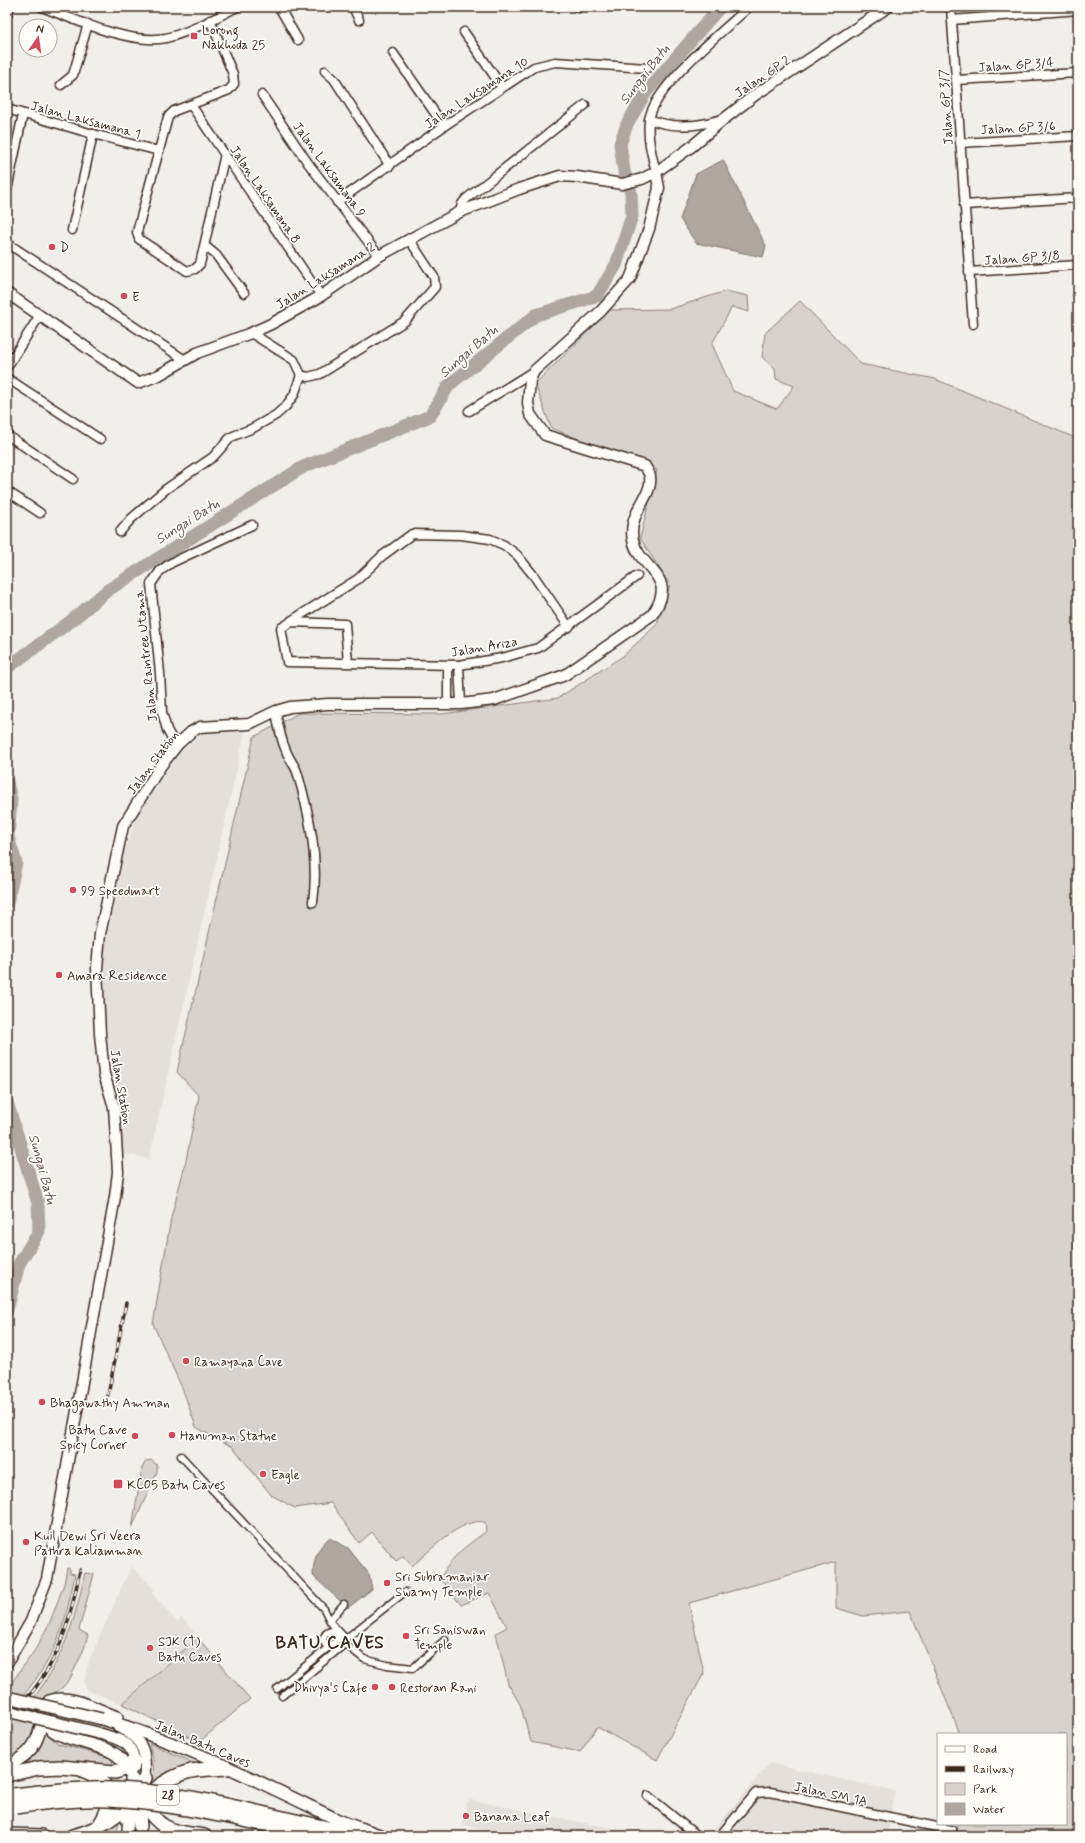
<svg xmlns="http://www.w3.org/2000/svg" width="1085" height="1843" viewBox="0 0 1085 1843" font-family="Mynerve,sans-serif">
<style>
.built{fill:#e3e0da}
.green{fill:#d7d2cc;stroke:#897e75}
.water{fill:#aea69f;stroke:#80746b}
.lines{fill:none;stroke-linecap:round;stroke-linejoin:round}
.stream{stroke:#80746b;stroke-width:2}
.river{stroke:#aea69f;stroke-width:13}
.pedestrian-tunnel{stroke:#cdc8c1;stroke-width:6;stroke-dasharray:6 3;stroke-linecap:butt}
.pedestrian-casing{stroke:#3b2a1e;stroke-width:9}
.minor-casing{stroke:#3b2a1e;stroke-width:11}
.tertiary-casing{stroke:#3b2a1e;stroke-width:13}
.secondary-casing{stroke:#3b2a1e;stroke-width:14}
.trunk-casing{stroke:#3b2a1e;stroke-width:16}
.pedestrian{stroke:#fdfcf7;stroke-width:6}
.minor{stroke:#fdfcf7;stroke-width:8}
.tertiary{stroke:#fdfcf7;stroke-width:10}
.secondary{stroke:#fdfcf7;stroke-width:11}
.trunk{stroke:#fdfcf7;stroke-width:13}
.rail-casing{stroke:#3b2a1e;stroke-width:3.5}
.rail{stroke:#fdfcf7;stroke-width:2;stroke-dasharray:6;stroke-linecap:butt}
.secondary-bridge-casing{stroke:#3b2a1e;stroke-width:14;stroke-linecap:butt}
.trunk-bridge-casing{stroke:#3b2a1e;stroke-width:16;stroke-linecap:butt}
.secondary-bridge{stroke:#fdfcf7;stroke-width:11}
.trunk-bridge{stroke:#fdfcf7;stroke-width:13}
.poi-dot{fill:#d1495b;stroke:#fdfcf7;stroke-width:1.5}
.labels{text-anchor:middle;stroke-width:3.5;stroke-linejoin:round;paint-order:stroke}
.shield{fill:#fdfcf7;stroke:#75695f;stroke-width:1}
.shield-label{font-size:12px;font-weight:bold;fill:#3b2a1e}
.poi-label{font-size:13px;fill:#3b2a1e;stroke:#fdfcf7;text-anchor:start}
.street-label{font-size:13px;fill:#3b2a1e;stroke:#fdfcf7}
.water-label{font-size:14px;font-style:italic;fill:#63554b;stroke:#fdfcf7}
.district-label{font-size:17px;font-weight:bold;letter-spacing:1px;fill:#3b2a1e;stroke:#fdfcf7}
</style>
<rect width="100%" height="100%" fill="#f1efea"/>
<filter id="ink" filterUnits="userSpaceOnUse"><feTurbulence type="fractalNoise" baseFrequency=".025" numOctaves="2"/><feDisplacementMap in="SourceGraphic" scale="8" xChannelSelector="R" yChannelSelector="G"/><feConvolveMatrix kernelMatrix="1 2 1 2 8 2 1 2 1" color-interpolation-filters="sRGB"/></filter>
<g filter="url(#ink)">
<!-- built -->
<g class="built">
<path d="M245,732L149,1159L121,1153L110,1067L102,970L108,930L124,855L137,814L181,751L202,734Z"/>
<path d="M131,1566L154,1589L151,1592L177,1622L182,1618L250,1699L199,1742L122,1704L87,1690L84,1683L90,1658Z"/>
<path d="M770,1763L895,1791L887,1836H708Z"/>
<path d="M470,1800L640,1834L639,1836H517L462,1825L466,1805Z"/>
</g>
<!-- green -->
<g class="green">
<path d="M726,291L748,296L749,312L732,307L712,344L733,391L777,409L794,386L776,379L775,369L762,357L765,333L800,301L861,364L935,379L1078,439V1836H956L957,1824H1066V1734H960L910,1611L863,1616L836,1608V1562L689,1603L704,1673L657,1760L597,1727L580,1752L531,1742L520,1704L508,1684L496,1633L507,1627L489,1593L461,1605L440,1579C453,1555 462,1549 484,1533L486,1531L485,1522C461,1517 429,1552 412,1566L403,1556L396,1561L372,1532L359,1543L331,1503L295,1508L271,1495L233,1447L206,1433L196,1427L183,1390L153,1324L171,1218L185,1165L199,1096L177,1072L254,737L299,713L442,714L558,698L623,656L657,624L670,585L640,538L657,470L551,428L535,384L610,310L670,309Z"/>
<path d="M151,1460L157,1465V1472L132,1528L142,1468L146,1461Z"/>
<path d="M67,1568L70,1569V1573L75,1574C63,1636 52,1667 7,1713V1689L35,1650L50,1622L64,1584Z"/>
<path d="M85,1573L94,1574L79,1630L88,1635L84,1649L70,1679L62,1688L50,1696L34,1737L26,1749L7,1763V1727C55,1682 72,1635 85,1573Z"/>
<path d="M198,1638L250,1699L199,1742L122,1704Z"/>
<path d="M44,1732L59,1744L108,1757L112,1760L113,1765L43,1761L23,1764L28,1760Z"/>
<path d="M149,1743L197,1764L177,1769L154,1781L153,1759Z"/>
<path d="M119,1818L117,1836H92Z"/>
</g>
<!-- water -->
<g class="water">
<path d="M723,160L766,246L763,257L696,243L680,219L696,174Z"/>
<path d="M329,1538L348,1548L369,1574L372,1589L348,1608L313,1576C313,1561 317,1548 329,1538Z"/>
</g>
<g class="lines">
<!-- stream -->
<path class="stream" d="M7,836L8,837"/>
<!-- river -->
<g class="river">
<path d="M7,668L71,621L108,590L303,467L430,416L449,385L536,315L597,296L616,265L632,216L631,193L624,171L620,144L627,124L646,92L720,7"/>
<path d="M7,782L11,800L8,837L16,863L7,903"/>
<path d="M7,1102L38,1203L39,1231L19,1264L7,1310"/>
</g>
<!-- pedestrian-tunnel -->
<path class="pedestrian-tunnel" d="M405,1592L411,1587"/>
<defs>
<g id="pedestrian">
<path d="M181,1456L324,1609L331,1623L346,1639"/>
<path d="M330,1620L344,1604"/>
<path d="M344,1640L405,1592"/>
<path d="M328,1648L323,1641C324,1635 326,1631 333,1631L345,1644L364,1659L387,1665L413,1668L445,1640"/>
<path d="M277,1689L340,1638"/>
<path d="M282,1696L345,1644"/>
</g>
<g id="minor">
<path d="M42,7C76,20 130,45 166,38C191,32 215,18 237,7"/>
<path d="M279,7L298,40"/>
<path d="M353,7L359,20"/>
<path d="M951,7L973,324"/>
<path d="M578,8V7"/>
<path d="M7,15L10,7"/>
<path d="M210,20L233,74L234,84L229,90L174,111L168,117L137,232L139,239L187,271L195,269L200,264L225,154"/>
<path d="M952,20L1078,10"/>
<path d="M464,32L502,87"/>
<path d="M393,53L444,126"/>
<path d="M325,71L334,79L390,166"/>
<path d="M956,80L1078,73"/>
<path d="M61,85L73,75L88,24"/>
<path d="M262,95L308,163L379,256"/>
<path d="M191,105L321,296"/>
<path d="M7,109L93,134L159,151"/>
<path d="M649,119C673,129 697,127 722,119"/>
<path d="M960,143L1078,136"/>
<path d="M656,172C652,156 647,138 649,121C652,88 724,30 749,7"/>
<path d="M7,190L23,114"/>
<path d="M337,202L444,126L534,67L555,62L647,68"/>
<path d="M964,205L1078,198"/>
<path d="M460,212L462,204L466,199L585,105"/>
<path d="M72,230L93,134"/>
<path d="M7,243L185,360"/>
<path d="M205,246L216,255L244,293"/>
<path d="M969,272L1078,265"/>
<path d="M251,333L294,360L301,375L308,377L320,374L405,321L435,287L434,277L409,239"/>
<path d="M7,367L40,315"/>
<path d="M7,378L100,439"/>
<path d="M469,411L534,371"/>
<path d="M7,435L73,479"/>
<path d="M7,491L40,513"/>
<path d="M120,532L131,519L166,489L213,457L231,437L253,428L276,415L286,406L294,395L301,375"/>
<path d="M291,621L358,579L382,556L412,534L461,535L490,539L504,545L517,555L534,576L569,627"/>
<path d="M348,663L345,624L291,622L281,628L287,662L459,665L502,658L538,648L637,576"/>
<path d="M448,665V704"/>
<path d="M459,665L461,704"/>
<path d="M276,711C278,725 281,740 287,753C290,761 296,766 298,775C310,816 319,860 313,902"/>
<path d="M178,744L172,739L167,730L162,712L160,673L151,584L160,571L171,563L252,525"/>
<path d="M648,1796L697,1836"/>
<path d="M720,1836L756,1793L770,1792L951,1830L949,1836"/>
</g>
<g id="tertiary">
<path d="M7,293L138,383L159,375L197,353L251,333L271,324L321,296L379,256L460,212L519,189L560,176L577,177L622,184L642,179L656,172L691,147L724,119L755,95L888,7"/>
<path d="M7,1663L31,1621L47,1579L115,1197L118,1172L114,1107L104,1074L100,1034L97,968L100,934L123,826L160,767L178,744L191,732L200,727L249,724L276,711L290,707L328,704H461L494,700L565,675L652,615C680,575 640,571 633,540C627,513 653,497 650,477C650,473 646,469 645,466L545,435L530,414L528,403L530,380L534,371L601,311L630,279L649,229L659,188L656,172"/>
<path d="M118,1727C146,1740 147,1755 144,1784"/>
<path d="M98,1733C119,1739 136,1742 134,1768"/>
<path d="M127,1836L129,1812"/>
<path d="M140,1836L141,1820"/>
</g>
<g id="secondary">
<path d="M117,1717C97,1710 71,1693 49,1701C26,1739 91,1740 112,1752C120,1756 126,1765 130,1774"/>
<path d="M102,1719C183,1743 260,1782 336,1819C351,1826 367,1830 382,1836"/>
<path d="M7,1770C12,1763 19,1760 26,1754C38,1744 40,1729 44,1715"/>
</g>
<g id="trunk">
<path d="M84,1771C112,1781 115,1801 100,1824"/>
<path d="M7,1775L39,1768L61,1767L115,1772L125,1769L134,1761"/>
<path d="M132,1780C140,1796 148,1816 164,1826C175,1833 191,1834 204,1836"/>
<path d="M133,1803L139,1817L140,1826"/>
<path d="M128,1819C142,1798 165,1777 191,1771C202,1769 215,1769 227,1768"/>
<path d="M319,1826L362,1836"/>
<path d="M7,1835L42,1836"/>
<path d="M72,1836C101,1830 134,1807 145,1778"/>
</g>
</defs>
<!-- pedestrian casing -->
<use href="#pedestrian" class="pedestrian-casing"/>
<!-- minor casing -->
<use href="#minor" class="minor-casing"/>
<!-- tertiary casing -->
<use href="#tertiary" class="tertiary-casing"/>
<!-- secondary casing -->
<use href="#secondary" class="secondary-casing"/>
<!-- trunk casing -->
<use href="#trunk" class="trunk-casing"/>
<!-- pedestrian -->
<use href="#pedestrian" class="pedestrian"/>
<!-- minor -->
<use href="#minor" class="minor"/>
<!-- tertiary -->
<use href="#tertiary" class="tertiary"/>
<!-- secondary -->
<use href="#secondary" class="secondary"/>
<!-- trunk -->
<use href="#trunk" class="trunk"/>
<defs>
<g id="rail">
<path d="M108,1395L126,1303"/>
<path d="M7,1719C55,1675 68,1632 80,1570"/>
</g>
</defs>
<!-- rail casing -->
<use href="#rail" class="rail-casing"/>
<!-- rail -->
<use href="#rail" class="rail"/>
<defs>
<g id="secondary-bridge">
<path d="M7,1697L102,1719"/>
<path d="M7,1711L98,1733"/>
</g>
<g id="trunk-bridge">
<path d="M14,1795C53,1790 93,1787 133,1790C196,1795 257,1813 319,1826"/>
<path d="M16,1807C46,1802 77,1799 107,1800C178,1803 247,1821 316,1836"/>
</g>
</defs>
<!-- secondary-bridge casing -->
<use href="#secondary-bridge" class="secondary-bridge-casing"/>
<!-- trunk-bridge casing -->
<use href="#trunk-bridge" class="trunk-bridge-casing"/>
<!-- secondary-bridge -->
<use href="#secondary-bridge" class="secondary-bridge"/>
<!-- trunk-bridge -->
<use href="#trunk-bridge" class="trunk-bridge"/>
</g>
</g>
<!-- markers -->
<g class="poi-dot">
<rect x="190" y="32" width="8" height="8" rx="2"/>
<circle cx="52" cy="247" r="4"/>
<circle cx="124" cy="296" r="4"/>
<circle cx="73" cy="890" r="4"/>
<circle cx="59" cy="975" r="4"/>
<circle cx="186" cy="1361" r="4"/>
<circle cx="42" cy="1402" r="4"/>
<circle cx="172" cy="1435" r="4"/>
<circle cx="135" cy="1436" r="4"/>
<circle cx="263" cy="1474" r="4"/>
<rect x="113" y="1479" width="10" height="10" rx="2"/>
<circle cx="26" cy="1542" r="4"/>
<circle cx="387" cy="1583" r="4"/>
<circle cx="406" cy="1636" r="4"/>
<circle cx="150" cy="1648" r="4"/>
<circle cx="375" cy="1687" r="4"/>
<circle cx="392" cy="1687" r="4"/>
<circle cx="466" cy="1816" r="4"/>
</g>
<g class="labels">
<!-- shield labels -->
<rect class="shield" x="157" y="1785" width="22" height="20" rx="3"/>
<g class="shield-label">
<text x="168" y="1799">28</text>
</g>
<!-- poi labels -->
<g class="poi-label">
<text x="202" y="34">Lorong<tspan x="202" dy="15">Nakhoda 25</tspan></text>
<text x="60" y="252">D</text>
<text x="132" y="301">E</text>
<text x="81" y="895">99 Speedmart</text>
<text x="67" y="980">Amara Residence</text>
<text x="194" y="1366">Ramayana Cave</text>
<text x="50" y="1407">Bhagawathy Amman</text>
<text x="127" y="1434" text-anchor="end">Batu Cave<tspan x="127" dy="15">Spicy Corner</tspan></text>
<text x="180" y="1440">Hanuman Statue</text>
<text x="271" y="1479">Eagle</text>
<text x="127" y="1489">KC05 Batu Caves</text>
<text x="34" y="1540">Kuil Dewi Sri Veera<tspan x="34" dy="15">Pathra Kaliamman</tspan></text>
<text x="395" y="1581">Sri Subramaniar<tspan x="395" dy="15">Swamy Temple</tspan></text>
<text x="414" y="1634">Sri Saniswan<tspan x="414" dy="15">Temple</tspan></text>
<text x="158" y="1646">SJK (T)<tspan x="158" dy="15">Batu Caves</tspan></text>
<text x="367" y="1692" text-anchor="end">Dhivya's Cafe</text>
<text x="400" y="1692">Restoran Rani</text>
<text x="474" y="1821">Banana Leaf</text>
</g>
<!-- street labels -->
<g class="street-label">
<text transform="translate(1016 64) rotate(-4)" y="5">Jalan GP 3/4</text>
<text transform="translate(762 76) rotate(-34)" y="5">Jalan GP 2</text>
<text transform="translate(476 92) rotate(-33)" y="5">Jalan Laksamana 10</text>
<text transform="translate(945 107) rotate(-94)" y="5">Jalan GP 3/7</text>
<text transform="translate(86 119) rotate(15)" y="5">Jalan Laksamana 1</text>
<text transform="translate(1018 127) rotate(-3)" y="5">Jalan GP 3/6</text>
<text transform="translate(330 169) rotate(54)" y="5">Jalan Laksamana 9</text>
<text transform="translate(266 194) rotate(56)" y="5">Jalan Laksamana 8</text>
<text transform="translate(1022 257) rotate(-4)" y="5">Jalan GP 3/8</text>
<text transform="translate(325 275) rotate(-32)" y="5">Jalan Laksamana 2</text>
<text transform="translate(484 646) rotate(-10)" y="5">Jalan Ariza</text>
<text transform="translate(145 656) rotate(-96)" y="5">Jalan Raintree Utama</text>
<text transform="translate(152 762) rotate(-53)" y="5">Jalan Station</text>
<text transform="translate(122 1087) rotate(80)" y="5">Jalan Station</text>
<text transform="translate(203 1743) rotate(23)" y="5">Jalan Batu Caves</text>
<text transform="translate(831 1793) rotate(12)" y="5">Jalan SM 1A</text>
</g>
<!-- water labels -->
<g class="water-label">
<text transform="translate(644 74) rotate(-52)" y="5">Sungai Batu</text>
<text transform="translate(468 351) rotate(-41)" y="5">Sungai Batu</text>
<text transform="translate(187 521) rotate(-32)" y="5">Sungai Batu</text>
<text transform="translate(43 1169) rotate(75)" y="5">Sungai Batu</text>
</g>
<!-- district labels -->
<g class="district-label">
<text x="330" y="1648">BATU CAVES</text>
</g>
</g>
<!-- margin -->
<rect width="1085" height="1843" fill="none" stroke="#fdfcf7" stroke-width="24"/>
<rect x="12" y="12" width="1061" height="1819" fill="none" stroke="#3b2a1e" stroke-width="1.5" filter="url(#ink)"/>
<!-- legend -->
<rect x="937" y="1733" width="130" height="92" fill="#fdfcf7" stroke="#afa8a0"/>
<rect x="945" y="1746" width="20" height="6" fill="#fdfcf7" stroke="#afa8a0"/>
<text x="973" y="1753" font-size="12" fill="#3b2a1e">Road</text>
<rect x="945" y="1766" width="20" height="6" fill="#3b2a1e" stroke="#afa8a0"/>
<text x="973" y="1773" font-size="12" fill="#3b2a1e">Railway</text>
<rect x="945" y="1783" width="20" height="12" fill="#d7d2cc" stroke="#afa8a0"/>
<text x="973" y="1793" font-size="12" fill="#3b2a1e">Park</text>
<rect x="945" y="1803" width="20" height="12" fill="#aea69f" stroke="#afa8a0"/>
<text x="973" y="1813" font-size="12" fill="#3b2a1e">Water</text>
<!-- north arrow -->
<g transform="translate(38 38) rotate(13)"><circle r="19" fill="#fdfcf7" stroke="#afa8a0"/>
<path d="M0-3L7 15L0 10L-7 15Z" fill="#d1495b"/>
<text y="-6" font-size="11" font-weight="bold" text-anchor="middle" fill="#3b2a1e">N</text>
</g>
</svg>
